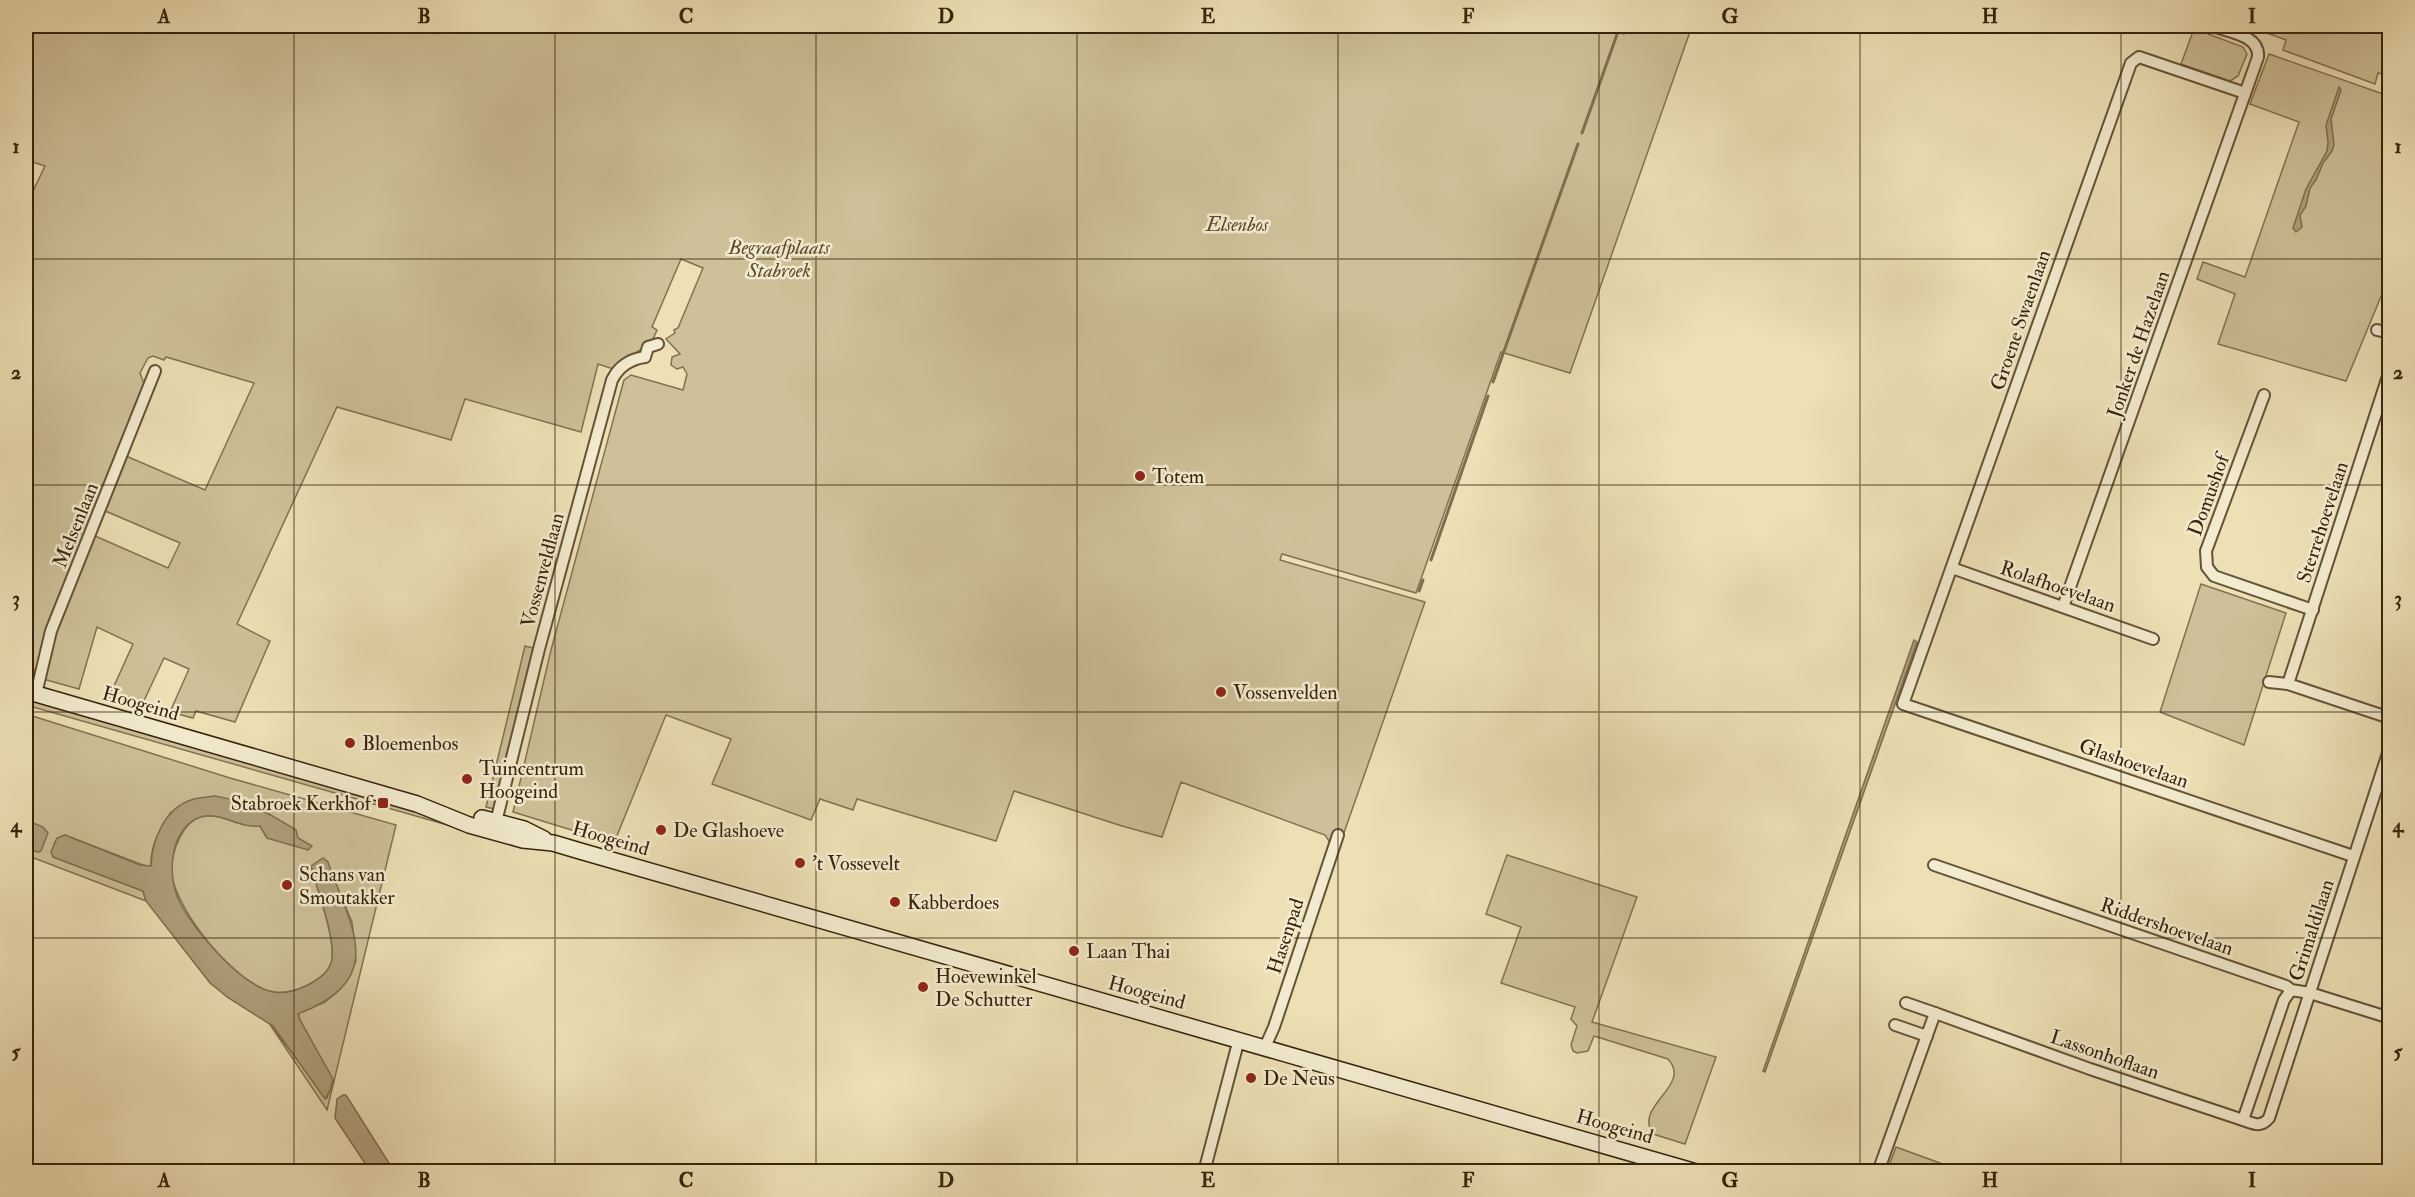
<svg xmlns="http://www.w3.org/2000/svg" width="2415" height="1197" viewBox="0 0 2415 1197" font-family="'IM FELL Double Pica',serif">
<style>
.green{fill:#cec098;stroke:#827252;stroke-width:1.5}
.water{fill:#afa07c;stroke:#7f6e4f;stroke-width:1.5}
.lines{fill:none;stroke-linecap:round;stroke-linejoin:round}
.stream{stroke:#7f6e4f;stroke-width:3}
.street-casing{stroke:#645336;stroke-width:14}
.secondary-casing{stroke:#36240c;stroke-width:18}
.street{stroke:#f3ebcf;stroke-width:10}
.secondary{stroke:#f3ebcf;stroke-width:15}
.grid{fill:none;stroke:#36240c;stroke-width:1.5;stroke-opacity:0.55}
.poi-dot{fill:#8f2418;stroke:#f3ebcf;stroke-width:2}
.labels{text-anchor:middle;stroke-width:5;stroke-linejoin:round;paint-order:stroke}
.park-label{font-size:20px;font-style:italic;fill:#5c4b2f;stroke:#f3ebcf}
.street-label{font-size:20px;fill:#36240c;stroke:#f3ebcf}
.poi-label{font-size:20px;fill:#36240c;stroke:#f3ebcf;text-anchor:start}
.neatline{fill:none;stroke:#36240c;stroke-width:2}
.grid-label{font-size:20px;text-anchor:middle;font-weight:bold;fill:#36240c}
</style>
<rect width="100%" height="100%" fill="#ede0b5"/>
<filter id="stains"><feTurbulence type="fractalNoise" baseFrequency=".00333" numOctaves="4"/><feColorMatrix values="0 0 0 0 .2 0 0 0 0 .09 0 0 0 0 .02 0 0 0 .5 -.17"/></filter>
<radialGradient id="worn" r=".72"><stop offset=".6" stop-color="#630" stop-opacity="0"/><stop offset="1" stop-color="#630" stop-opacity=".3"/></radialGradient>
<!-- green -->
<g class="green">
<path d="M26,26H1618L1616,31L1624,34L1627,26H1692L1570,373L1501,352L1416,593L1282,554L1280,560L1425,602L1339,847L1331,844L1325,835L1181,782L1162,837L1122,826L1014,791L996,841L857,799L853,810L820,799L811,820L712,784L731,739L666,715L614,843L513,812L551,650L624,380L631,375L683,390L687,374L683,367L677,369L671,365L672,357L680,354L666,339L675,333L674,330L678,328L703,268L681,259L652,327L657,330L653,339L644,347L613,369L598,364L581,432L465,399L451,440L337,407L237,624L270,641L235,722L196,711L193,718L170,712L189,669L164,658L142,705L109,697L133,644L97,627L79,689L43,679L52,638L93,535L168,568L180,543L103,510L126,456L205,490L254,383L166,357L164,360L153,356L148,358L140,373L145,386L38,671L26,668V206L45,166L26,160Z"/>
<path d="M2195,26L2203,32L2243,47L2247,54L2238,76L2230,81L2181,64Z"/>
<path d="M2270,26H2389V53L2382,74L2378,73L2375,84L2283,50L2286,40L2267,33Z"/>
<path d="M2269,54L2389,96V277L2346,381L2218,344L2235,294L2197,279L2203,262L2245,277L2299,122L2250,104Z"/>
<path d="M2201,584L2286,613L2244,745L2160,712Z"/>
<path d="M525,646L533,648L494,809L486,807Z"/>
<path d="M26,698L440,817L465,830L26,705Z"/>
<path d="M26,714L230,778L396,825L327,1110L269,1023L327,1098L333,1081L300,1020L298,1013L325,1002L338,991L349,977L356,961L352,922L336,885L311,866C317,889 335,937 332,959C330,972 319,979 308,985C298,990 285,994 273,992C236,986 179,913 172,877C170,867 173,855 176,846C180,836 185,826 194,820C217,807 237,829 260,826L267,838H297L296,834L268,813L171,812C160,829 150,845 151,866L148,867L65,835C53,840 53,845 53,857L143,891L146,901L26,855Z"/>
<path d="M1507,855L1637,897L1592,1022L1716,1057L1685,1144L1653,1134C1633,1105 1693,1086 1668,1059L1594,1036L1588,1051L1577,1053L1573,1051L1571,1045L1577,1026L1571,1019L1575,1007L1501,983L1521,927L1486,914Z"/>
<path d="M1896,1147L1959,1170L1887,1171Z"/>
</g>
<!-- water -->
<g class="water">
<path d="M2339,87L2341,90L2331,119L2334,145L2332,151L2323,163L2316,180L2310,188L2306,206L2300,215L2302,227L2296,232L2293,228L2306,189L2327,151L2328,142L2326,125Z"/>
<path d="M1914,640L1917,642L1765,1072L1763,1071Z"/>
<path d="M215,796C249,802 267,812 296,830L298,838L312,846L308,850L267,838L260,826C237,829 217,807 194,820C168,837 168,878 180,903C195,931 242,987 274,992C285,994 298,990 308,985C319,979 330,972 332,959C335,936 317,889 311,866L323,858L328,862C351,928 389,979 298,1014L300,1020L333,1079L330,1091L325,1099L273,1026L227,997L210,983L146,901L143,891L53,857L51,852L57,838L65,835L140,865L151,866C152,841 164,809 191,800C198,797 207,797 215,796Z"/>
<path d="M26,820L43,827L48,833L41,851L38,852L26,849Z"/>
<path d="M343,1095H346L394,1171H370L335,1118L337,1099Z"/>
</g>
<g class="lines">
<!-- stream -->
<g class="stream">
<path d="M1582,133L1620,26"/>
<path d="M1493,382L1578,144"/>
<path d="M1431,560L1488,396"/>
<path d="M1419,591L1423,580"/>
</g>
<defs>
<g id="street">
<path d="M2245,93L2139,57L2131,63L1903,704L2353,856"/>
<path d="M2377,330L2390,333"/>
<path d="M2264,395L2206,551L2207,567L2214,576L2313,610"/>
<path d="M1952,568L2153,639"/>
<path d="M2063,607L2258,57C2260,35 2228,32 2213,26"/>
<path d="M2269,682L2288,684L2390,718"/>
<path d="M2288,684L2390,370"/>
<path d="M36,694L51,631L155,371"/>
<path d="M495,826L539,649L612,380C619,366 630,359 645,357L648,347L658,344"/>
<path d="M1934,865L2286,986L2291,990L2310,993L2390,1018"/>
<path d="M1935,1013L2090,1069L2243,1120C2254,1124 2261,1128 2269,1118L2390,747"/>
<path d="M1895,1025L1927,1036"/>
<path d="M1265,1047L1274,1027L1338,835"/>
<path d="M2243,1120L2284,1000L2291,990"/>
<path d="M1204,1172L1239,1039"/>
<path d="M1878,1172L1935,1013L1906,1003"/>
</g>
<g id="secondary">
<path d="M26,691L417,804L469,825L523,840L553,843L580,851L1696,1172"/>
<path d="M482,818L524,829L544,839"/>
</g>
</defs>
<!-- street casing -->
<use href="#street" class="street-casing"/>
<!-- secondary casing -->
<use href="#secondary" class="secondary-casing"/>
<!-- street -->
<use href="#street" class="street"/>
<!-- secondary -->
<use href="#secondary" class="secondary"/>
</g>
<!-- grid -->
<path class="grid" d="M294,26V1172M555,26V1172M816,26V1172M1077,26V1172M1338,26V1172M1599,26V1172M1860,26V1172M2121,26V1172M26,259H2390M26,485H2390M26,712H2390M26,938H2390"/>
<!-- markers -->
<g class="poi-dot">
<circle cx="1140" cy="476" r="6"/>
<circle cx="1221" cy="692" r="6"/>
<circle cx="350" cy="743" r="6"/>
<circle cx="467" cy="779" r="6"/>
<rect x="377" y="797" width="12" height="12" rx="3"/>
<circle cx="661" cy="830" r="6"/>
<circle cx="800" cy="863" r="6"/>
<circle cx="287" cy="885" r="6"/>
<circle cx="895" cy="902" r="6"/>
<circle cx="1074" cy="951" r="6"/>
<circle cx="923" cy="987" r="6"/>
<circle cx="1251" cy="1078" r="6"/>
</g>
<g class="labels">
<!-- park labels -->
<g class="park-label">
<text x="1237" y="231">Elsenbos</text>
<text x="779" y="254">Begraafplaats<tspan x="779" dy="23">Stabroek</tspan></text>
</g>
<!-- street labels -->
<g class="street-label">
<text transform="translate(2020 320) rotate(-71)" y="7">Groene Swaenlaan</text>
<text transform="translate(2138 344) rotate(-71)" y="7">Jonker de Hazelaan</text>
<text transform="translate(2208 495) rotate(-70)" y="7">Domushof</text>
<text transform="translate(2322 522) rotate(-72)" y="7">Sterrehoevelaan</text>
<text transform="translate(75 525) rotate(-68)" y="7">Melsenlaan</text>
<text transform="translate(542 570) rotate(-75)" y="7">Vossenveldlaan</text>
<text transform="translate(2058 586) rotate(19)" y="7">Rolafhoevelaan</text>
<text transform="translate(141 703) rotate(16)" y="7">Hoogeind</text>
<text transform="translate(2134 763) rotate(19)" y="7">Glashoevelaan</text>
<text transform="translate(611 838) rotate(16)" y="7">Hoogeind</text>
<text transform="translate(2167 926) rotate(19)" y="7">Riddershoevelaan</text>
<text transform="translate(2311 930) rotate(-72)" y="7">Grimaldilaan</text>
<text transform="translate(1285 936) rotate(-72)" y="7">Hasenpad</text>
<text transform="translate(1147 992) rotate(15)" y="7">Hoogeind</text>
<text transform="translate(2105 1054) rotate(19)" y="7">Lassonhoflaan</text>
<text transform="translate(1615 1126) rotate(16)" y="7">Hoogeind</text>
</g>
<!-- poi labels -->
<g class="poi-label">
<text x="1152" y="483">Totem</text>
<text x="1233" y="699">Vossenvelden</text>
<text x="362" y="750">Bloemenbos</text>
<text x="479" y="775">Tuincentrum<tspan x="479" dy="23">Hoogeind</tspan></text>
<text x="371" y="810" text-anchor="end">Stabroek Kerkhof</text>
<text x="673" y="837">De Glashoeve</text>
<text x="812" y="870">'t Vossevelt</text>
<text x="299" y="881">Schans van<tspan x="299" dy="23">Smoutakker</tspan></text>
<text x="907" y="909">Kabberdoes</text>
<text x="1086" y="958">Laan Thai</text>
<text x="935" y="983">Hoevewinkel<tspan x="935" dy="23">De Schutter</tspan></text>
<text x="1263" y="1085">De Neus</text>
</g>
</g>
<!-- margin -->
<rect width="2415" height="1197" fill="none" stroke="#ede0b5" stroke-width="66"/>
<rect x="33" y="33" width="2349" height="1131" class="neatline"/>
<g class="grid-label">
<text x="164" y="23">A</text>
<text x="424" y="23">B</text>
<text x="686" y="23">C</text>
<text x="946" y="23">D</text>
<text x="1208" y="23">E</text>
<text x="1468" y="23">F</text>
<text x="1730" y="23">G</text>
<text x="1990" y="23">H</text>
<text x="2252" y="23">I</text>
<text x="16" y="153">1</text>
<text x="2398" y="153">1</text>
<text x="16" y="379">2</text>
<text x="2398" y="379">2</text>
<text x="16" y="605">3</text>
<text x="2398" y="605">3</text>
<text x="16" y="832">4</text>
<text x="2398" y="832">4</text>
<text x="16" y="1058">5</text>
<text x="2398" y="1058">5</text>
<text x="164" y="1187">A</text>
<text x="424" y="1187">B</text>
<text x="686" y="1187">C</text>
<text x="946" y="1187">D</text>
<text x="1208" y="1187">E</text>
<text x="1468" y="1187">F</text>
<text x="1730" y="1187">G</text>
<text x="1990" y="1187">H</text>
<text x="2252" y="1187">I</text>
</g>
<rect width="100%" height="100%" filter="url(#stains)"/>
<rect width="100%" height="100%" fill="url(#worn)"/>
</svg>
